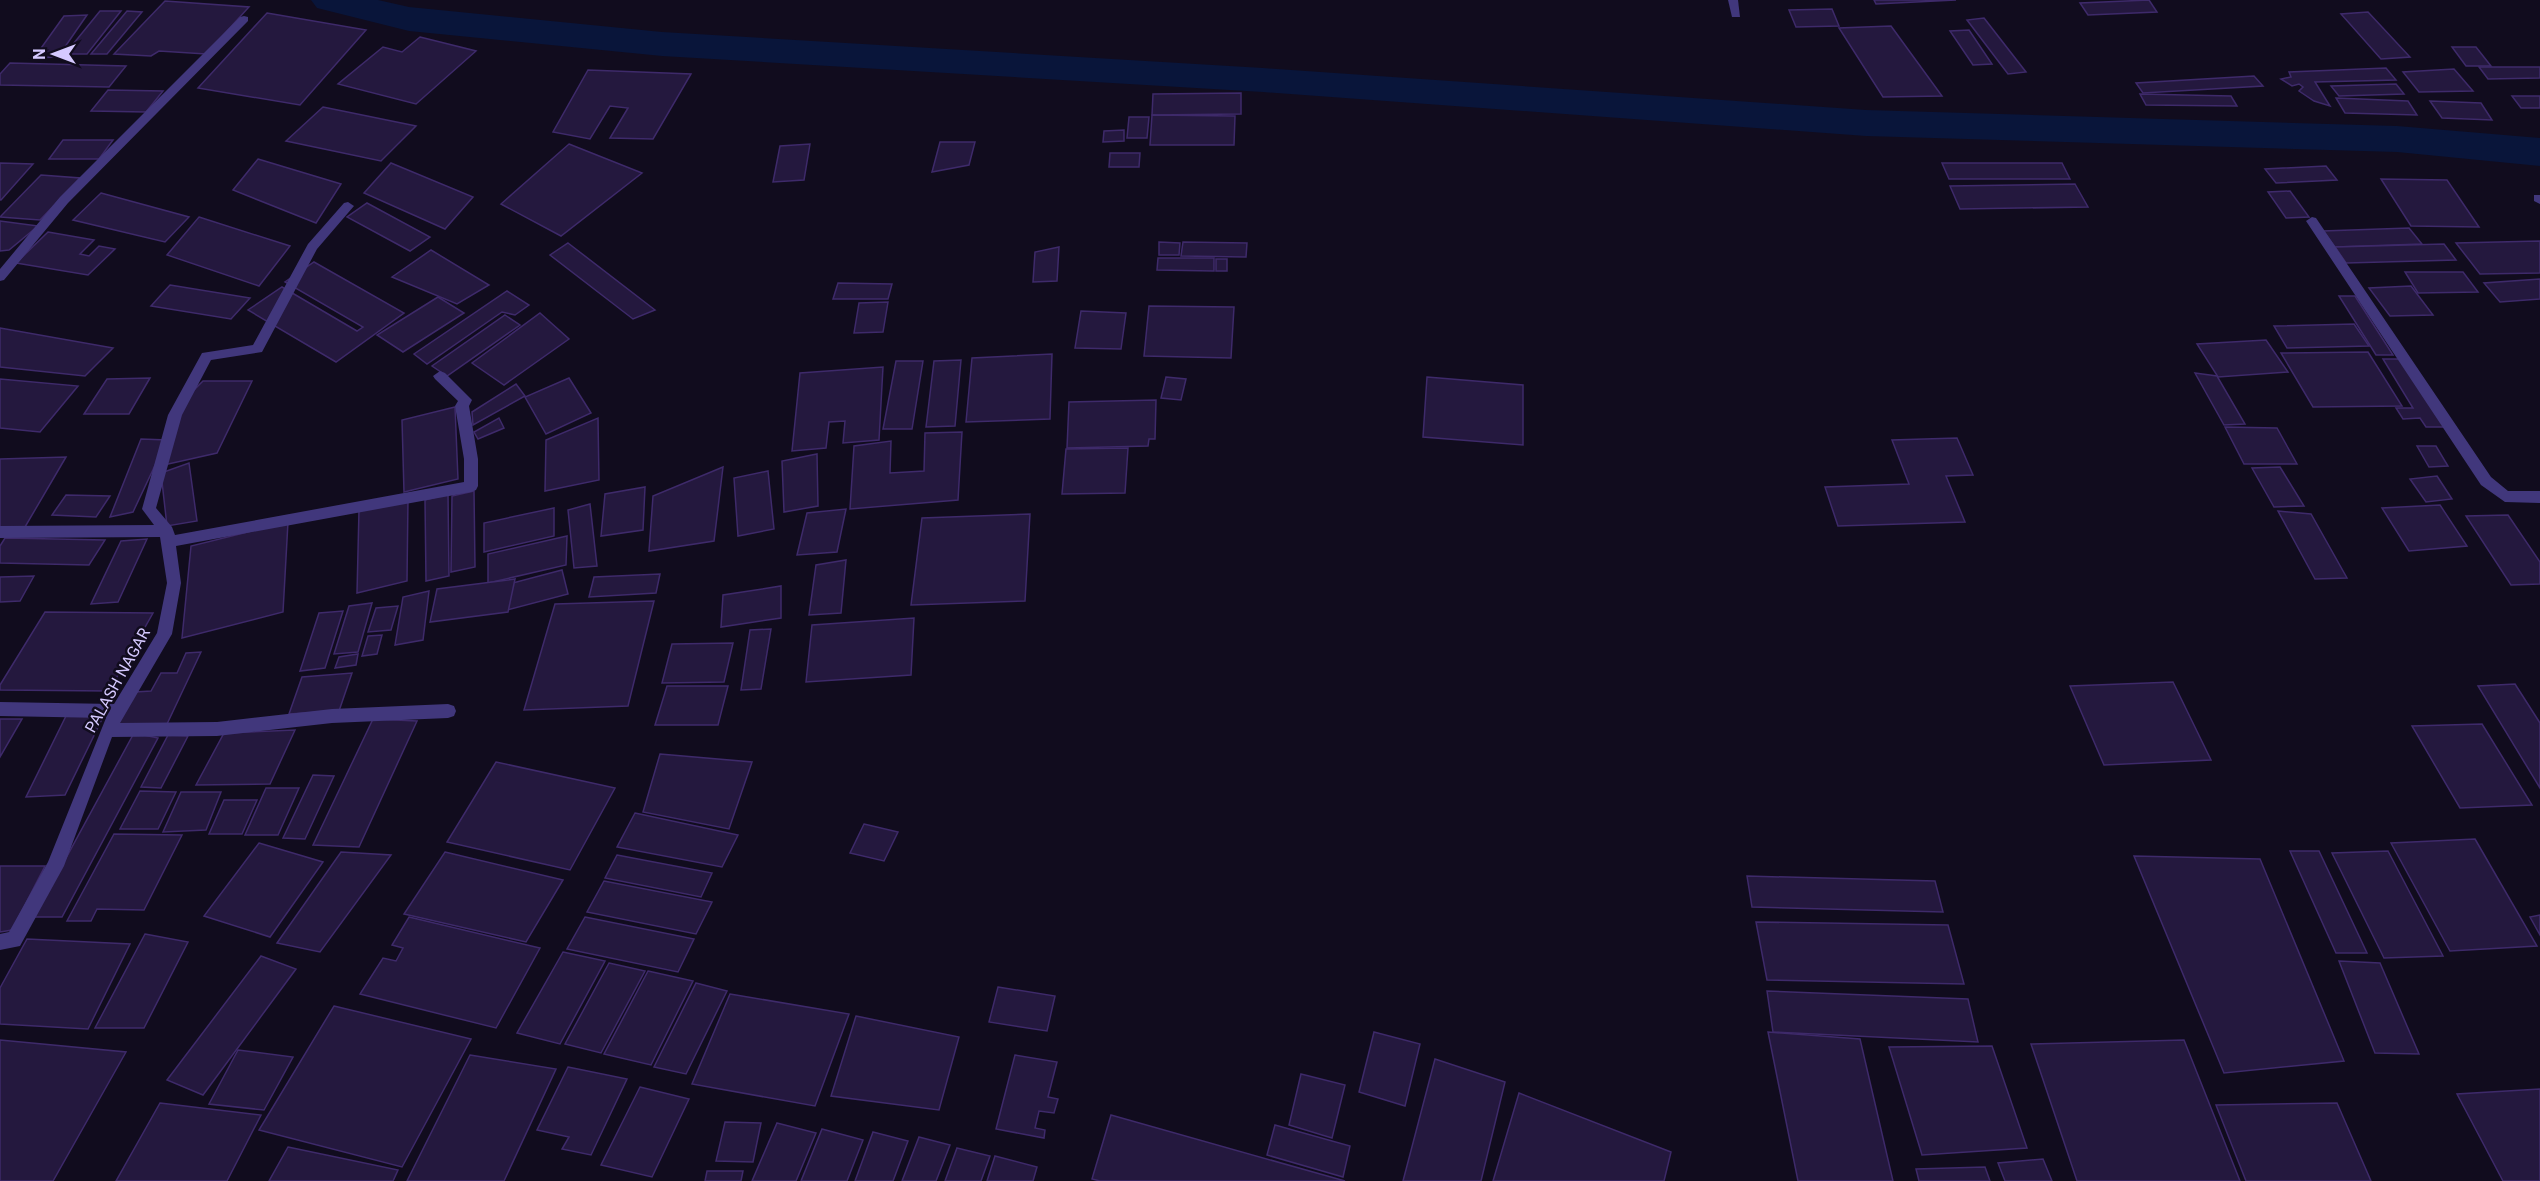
<svg xmlns="http://www.w3.org/2000/svg" width="2540" height="1181" viewBox="0 0 2540 1181" font-family="Roboto,sans-serif">
<style>
.lines{fill:none;stroke-linecap:round;stroke-linejoin:round}
.canal{fill:#09153a;fill-rule:evenodd}
.building{fill:#24183e;stroke:#3e2a6a;stroke-width:1.5}
.minor{fill:#41377c;fill-rule:evenodd}
.labels{text-anchor:middle;stroke-width:5;stroke-linejoin:round;paint-order:stroke}
.street-label{font-size:16px;fill:#d5c9ff;stroke:#110c1e}
</style>
<rect width="100%" height="100%" fill="#110c1e"/>
<g class="lines">
<!-- canal -->
<path class="canal" d="M311,0H378L409,7L662,32L1263,68L1866,110L2397,126L2540,138V166L2397,152L1866,136L1263,92L662,56L409,31L317,8Z"/>
</g>
<!-- building -->
<g class="building">
<path d="M1874,0H1956L1876,4Z"/>
<path d="M2149,0L2157,12L2088,15L2080,3Z"/>
<path d="M165,1L249,7L206,54L159,51L151,56L114,54Z"/>
<path d="M1832,9L1839,26L1796,27L1789,10Z"/>
<path d="M100,11H121L87,54H65Z"/>
<path d="M127,11L142,12L107,54H91Z"/>
<path d="M2368,12L2410,57L2381,59L2341,14Z"/>
<path d="M267,13L366,30L300,105L198,88Z"/>
<path d="M87,15L58,57L34,58L64,16Z"/>
<path d="M1984,18L2026,72L2008,74L1967,20Z"/>
<path d="M1891,26L1942,96L1883,97L1839,28Z"/>
<path d="M1969,30L1992,64L1973,65L1950,31Z"/>
<path d="M420,37L476,51L416,104L338,84L383,47L402,52Z"/>
<path d="M2452,47H2476L2491,66H2466Z"/>
<path d="M10,63L126,66L109,87L0,85V74Z"/>
<path d="M2479,67H2540V78L2488,79Z"/>
<path d="M2386,68L2396,80L2315,82L2330,106L2314,101L2299,91L2303,87L2299,84L2292,86L2281,79L2291,77L2289,72Z"/>
<path d="M2454,69L2473,91L2419,92L2403,72Z"/>
<path d="M588,70L691,74L653,139L610,138L628,108L610,106L590,139L553,132Z"/>
<path d="M2254,76L2263,86L2143,93L2136,83Z"/>
<path d="M2396,84L2404,94L2339,96L2331,86Z"/>
<path d="M108,90L163,91L146,112L91,111Z"/>
<path d="M1241,93V114L1152,115L1153,94Z"/>
<path d="M2140,94L2231,96L2237,106L2146,105Z"/>
<path d="M2512,96H2540V108H2521Z"/>
<path d="M2336,98L2408,101L2417,115L2345,113Z"/>
<path d="M2430,101L2481,103L2492,120L2442,118Z"/>
<path d="M323,107L416,126L381,161L286,141Z"/>
<path d="M1152,115L1235,116L1234,145H1150Z"/>
<path d="M1129,117H1149L1147,138H1127Z"/>
<path d="M1124,130V141L1103,142L1104,131Z"/>
<path d="M63,140H113L99,159H49Z"/>
<path d="M940,142H975L969,165L932,172Z"/>
<path d="M569,144L642,173L561,236L501,204Z"/>
<path d="M810,144L804,180L773,182L780,146Z"/>
<path d="M1110,153H1140L1139,167H1109Z"/>
<path d="M258,159L341,184L316,223L233,190Z"/>
<path d="M0,163L33,164L1,200H0Z"/>
<path d="M391,163L473,197L445,229L364,193Z"/>
<path d="M1942,163H2062L2070,179H1949Z"/>
<path d="M2326,166L2337,180L2276,183L2265,169Z"/>
<path d="M41,175L80,178L40,220L0,217Z"/>
<path d="M2381,179L2447,180L2479,227L2411,226Z"/>
<path d="M2075,184L2088,207L1960,209L1950,186Z"/>
<path d="M2290,191L2309,217L2286,218L2268,192Z"/>
<path d="M101,193L189,217L165,242L73,220Z"/>
<path d="M367,203L430,237L410,251L347,217Z"/>
<path d="M199,217L290,246L259,286L167,255Z"/>
<path d="M0,221L38,226L9,250L0,251Z"/>
<path d="M2409,228L2422,244L2335,247L2323,231Z"/>
<path d="M48,232L94,240L80,254L89,256L99,246L115,249L88,275L16,263Z"/>
<path d="M2540,241V273L2480,274L2456,243Z"/>
<path d="M1159,242L1180,243L1179,255H1159Z"/>
<path d="M1183,242L1247,243L1246,257L1181,256Z"/>
<path d="M568,243L655,310L633,319L550,255Z"/>
<path d="M2444,244L2456,260L2346,263L2335,247Z"/>
<path d="M1059,247L1057,281L1033,282L1035,252Z"/>
<path d="M431,250L489,285L457,304L392,277Z"/>
<path d="M1158,258H1214V271L1157,270Z"/>
<rect x="1216" y="259" width="11" height="12"/>
<path d="M314,262L404,313L336,362L248,310L282,287L357,331L363,327L285,282Z"/>
<path d="M2405,272H2463L2478,292L2418,293Z"/>
<path d="M2540,279V299L2500,302L2484,283Z"/>
<path d="M838,283L892,284L888,299H833Z"/>
<path d="M170,285L250,298L231,319L151,306Z"/>
<path d="M2411,286L2433,315L2390,316L2369,288Z"/>
<path d="M507,291L529,305L515,315L502,312L427,364L414,354Z"/>
<path d="M2339,296H2355L2393,355H2376Z"/>
<path d="M438,297L464,313L403,352L377,335Z"/>
<path d="M888,302L883,332L854,333L859,303Z"/>
<path d="M1149,306L1234,307L1231,358L1144,356Z"/>
<path d="M1081,311L1126,313L1121,349L1075,348Z"/>
<path d="M540,313L569,339L504,385L472,363Z"/>
<path d="M505,315L520,325L447,376L432,366Z"/>
<path d="M2354,324L2369,346L2287,348L2274,326Z"/>
<path d="M0,328L113,348L85,376L0,367Z"/>
<path d="M2266,340L2288,372L2218,377L2197,344Z"/>
<path d="M2368,352L2402,406L2313,407L2281,353Z"/>
<path d="M1052,354L1050,419L966,422L972,358Z"/>
<path d="M2383,359H2402L2446,427H2426L2420,418L2403,419L2396,408H2413Z"/>
<path d="M961,360L955,426L926,427L934,361Z"/>
<path d="M896,361H923L912,429H883Z"/>
<path d="M883,367L879,440L843,443L845,421L829,422L826,448L792,451L800,373Z"/>
<path d="M2195,373L2217,376L2245,424L2224,425Z"/>
<path d="M1166,377L1186,379L1181,400L1161,398Z"/>
<path d="M1427,377L1523,385V445L1423,437Z"/>
<path d="M150,378L129,414H84L107,379Z"/>
<path d="M569,378L591,413L546,434L525,397Z"/>
<path d="M0,379L78,386L40,432L0,428Z"/>
<path d="M203,381H252L217,453L155,467L185,399Z"/>
<path d="M516,384L525,396L473,425L472,412Z"/>
<path d="M1156,400L1155,439H1149L1148,446L1067,448L1069,402Z"/>
<path d="M455,407L458,479L404,492L402,420Z"/>
<path d="M499,418L504,428L478,439L474,432Z"/>
<path d="M598,418L599,480L545,491L546,440Z"/>
<path d="M2225,427L2277,428L2297,464H2244Z"/>
<path d="M962,432L958,500L850,509L854,446L891,441L890,473L924,471L925,433Z"/>
<path d="M1957,438L1973,475L1946,476L1965,522L1838,526L1825,487L1909,484L1892,440Z"/>
<path d="M141,439L167,440L133,512L110,517Z"/>
<path d="M2417,446H2436L2448,466L2429,467Z"/>
<path d="M1128,448L1125,493L1062,494L1066,449Z"/>
<path d="M817,454L818,506L784,512L782,461Z"/>
<path d="M66,457L25,527L0,528V459Z"/>
<path d="M189,463L197,521L167,526L161,473Z"/>
<path d="M723,467L714,541L649,551L653,496Z"/>
<path d="M2280,467L2304,506L2274,507L2252,468Z"/>
<path d="M768,471L774,529L738,536L734,478Z"/>
<path d="M2437,476L2452,499L2426,502L2410,479Z"/>
<path d="M645,487L643,530L601,536L605,494Z"/>
<path d="M474,491L475,567L451,572L452,496Z"/>
<path d="M448,494L449,576L426,581L425,500Z"/>
<path d="M66,495L110,496L96,517L52,515Z"/>
<path d="M408,498L407,581L357,593L359,510Z"/>
<path d="M590,504L597,566L574,568L568,510Z"/>
<path d="M2440,505L2467,546L2409,551L2382,508Z"/>
<path d="M554,508V536L484,552V523Z"/>
<path d="M846,509L837,552L797,555L807,513Z"/>
<path d="M2278,511L2311,514L2347,578L2315,579Z"/>
<path d="M1030,514L1025,601L911,605L922,518Z"/>
<path d="M2508,515L2540,562V584L2511,585L2466,516Z"/>
<path d="M288,522L283,612L182,638L191,546Z"/>
<path d="M567,536L566,565L488,583V554Z"/>
<path d="M5,538L105,540L89,565L0,563V546Z"/>
<path d="M147,539L118,602L91,604L121,541Z"/>
<path d="M846,560L841,613L809,615L816,565Z"/>
<path d="M562,570L568,594L503,611L505,585Z"/>
<path d="M660,574L656,593L589,597L594,577Z"/>
<path d="M34,576L20,601L0,602V577Z"/>
<path d="M515,579L508,612L430,622L437,589Z"/>
<path d="M781,586V618L721,627L723,595Z"/>
<path d="M429,591L423,640L395,645L403,597Z"/>
<path d="M654,601L628,706L524,710L555,604Z"/>
<path d="M372,603L358,652L334,654L349,606Z"/>
<path d="M398,606L391,630L368,632L376,608Z"/>
<path d="M343,611L325,668L300,671L319,613Z"/>
<path d="M45,612L153,613L109,691L0,690V685Z"/>
<path d="M914,618L911,675L806,682L812,625Z"/>
<path d="M771,629L761,689L741,690L750,630Z"/>
<path d="M382,635L377,654L362,656L368,636Z"/>
<path d="M733,643L724,682L662,683L672,644Z"/>
<path d="M201,652L167,724L118,725L135,692L151,691L161,673H177L186,653Z"/>
<path d="M358,654L356,665L335,668L339,657Z"/>
<path d="M352,673L339,711L289,714L302,677Z"/>
<path d="M2173,682L2211,760L2104,765L2070,686Z"/>
<path d="M2515,684L2540,723V788L2478,686Z"/>
<path d="M667,686H728L718,725H655Z"/>
<path d="M104,715L65,795L26,797L66,716Z"/>
<path d="M0,719H22L0,757Z"/>
<path d="M373,719L417,721L359,847L313,845Z"/>
<path d="M2482,724L2532,805L2460,808L2412,726Z"/>
<path d="M295,730L270,784L196,785L224,733Z"/>
<path d="M134,733L158,738L62,917H34Z"/>
<path d="M168,735L188,736L161,788L141,787Z"/>
<path d="M660,754L752,762L729,829L643,812Z"/>
<path d="M496,762L615,788L570,870L447,842Z"/>
<path d="M313,775L334,776L305,839L283,838Z"/>
<path d="M266,788H299L278,835H245Z"/>
<path d="M140,791L176,792L158,829H120Z"/>
<path d="M181,792H221L206,830L163,832Z"/>
<path d="M224,800H257L242,834H209Z"/>
<path d="M635,813L738,835L722,867L617,847Z"/>
<path d="M864,824L898,832L884,861L850,853Z"/>
<path d="M114,834L182,835L144,910L97,909L91,921H67Z"/>
<path d="M2475,839L2537,946L2450,951L2391,843Z"/>
<path d="M259,843L323,862L270,937L204,916Z"/>
<path d="M2290,851H2319L2367,953H2336Z"/>
<path d="M2388,851L2443,956L2384,958L2332,853Z"/>
<path d="M341,852L391,855L320,952L277,943Z"/>
<path d="M445,852L563,880L526,942L404,914Z"/>
<path d="M617,855L712,873L701,897L605,878Z"/>
<path d="M2134,856L2260,859L2344,1061L2224,1073Z"/>
<path d="M0,866H45L12,930L0,932Z"/>
<path d="M1747,876L1935,881L1943,912L1752,907Z"/>
<path d="M604,881L712,902L696,934L587,912Z"/>
<path d="M2540,915V935L2530,917Z"/>
<path d="M409,917L540,948L496,1028L360,994L383,958L396,961L403,948L392,945Z"/>
<path d="M585,917L694,939L678,972L567,949Z"/>
<path d="M1756,922L1948,925L1964,984L1767,980Z"/>
<path d="M145,934L188,942L144,1028H95Z"/>
<path d="M27,939L130,944L88,1029L0,1024V988Z"/>
<path d="M563,952L605,961L560,1044L517,1033Z"/>
<path d="M261,956L296,969L203,1095L167,1080Z"/>
<path d="M2339,961L2380,963L2419,1054L2375,1053Z"/>
<path d="M609,963L645,971L601,1053L565,1044Z"/>
<path d="M648,971L693,981L651,1065L604,1054Z"/>
<path d="M696,983L727,991L686,1074L654,1067Z"/>
<path d="M998,987L1055,996L1047,1031L989,1022Z"/>
<path d="M1767,991L1968,999L1978,1042L1773,1032Z"/>
<path d="M730,994L849,1014L815,1106L692,1084Z"/>
<path d="M334,1006L471,1039L402,1167L259,1130Z"/>
<path d="M856,1016L959,1037L939,1110L831,1096Z"/>
<path d="M1374,1032L1420,1044L1405,1106L1359,1092Z"/>
<path d="M1768,1032L1860,1039L1893,1181H1798Z"/>
<path d="M0,1040L126,1052L53,1181H0Z"/>
<path d="M2184,1040L2240,1181H2077L2031,1044Z"/>
<path d="M1992,1046L2027,1148L1922,1155L1889,1047Z"/>
<path d="M238,1050L293,1057L264,1110L209,1104Z"/>
<path d="M470,1055L556,1069L504,1181H407Z"/>
<path d="M1015,1055L1057,1062L1048,1097L1058,1099L1054,1113L1039,1111L1035,1128L1045,1130L1044,1138L996,1129Z"/>
<path d="M1435,1059L1505,1082L1481,1181H1403Z"/>
<path d="M568,1067L627,1079L591,1155L562,1149L569,1137L537,1130Z"/>
<path d="M1301,1074L1345,1085L1332,1138L1289,1125Z"/>
<path d="M640,1087L689,1099L652,1177L601,1165Z"/>
<path d="M2540,1089V1181H2503L2457,1094Z"/>
<path d="M1519,1093L1671,1152L1664,1181H1493Z"/>
<path d="M160,1103L261,1115L227,1181H116Z"/>
<path d="M2337,1103L2371,1181H2246L2216,1105Z"/>
<path d="M1111,1115L1345,1181H1100L1092,1179Z"/>
<path d="M725,1122L761,1123L753,1162L716,1161Z"/>
<path d="M777,1123L816,1133L796,1181H752Z"/>
<path d="M1275,1125L1350,1146L1343,1177L1267,1155Z"/>
<path d="M822,1129L863,1140L847,1181H801Z"/>
<path d="M873,1132L908,1141L893,1181H855Z"/>
<path d="M919,1137L950,1145L936,1181H902Z"/>
<path d="M288,1147L398,1170L393,1181H269Z"/>
<path d="M957,1148L990,1156L981,1181H945Z"/>
<path d="M995,1156L1037,1167L1033,1181H987Z"/>
<path d="M2043,1159L2052,1181H2005L1998,1163Z"/>
<path d="M1985,1167L1990,1181H1919L1916,1169Z"/>
<path d="M707,1171H743L741,1181H705Z"/>
</g>
<g class="lines">
<!-- minor -->
<g class="minor">
<path d="M1728,0H1738L1740,17H1732Z"/>
<path d="M244,16L248,17V21L68,203L4,280L0,281V269L60,197L240,17Z"/>
<path d="M2534,195H2540V204L2534,201Z"/>
<path d="M348,202L354,206L317,249L262,352L211,360L182,415L156,508L172,527L175,535L464,482V459L455,406L458,401L435,379L433,376L440,371L445,373L472,400L469,406L478,459V486L476,490L471,492L176,546L181,583L172,634L120,723L217,722L332,709L448,704L454,706L456,711L454,716L448,718L332,723L217,736L112,737L64,866L20,946L0,950V934L9,932L48,862L106,718L0,716V702L114,704L157,633L167,583L160,537L0,538V526L154,525L142,509L168,415L202,353L253,345L308,244L344,203Z"/>
<path d="M2312,217L2316,218L2491,477L2508,491H2540V503L2505,502L2481,485L2308,224L2306,221Z"/>
</g>
</g>
<g class="labels">
<!-- street labels -->
<g class="street-label">
<text transform="translate(117 680) rotate(-61)" y="6">PALASH NAGAR</text>
</g>
</g>
<!-- north arrow -->
<g transform="translate(54 54) rotate(270)" stroke="#110c1e" stroke-width="4.5" paint-order="stroke">
<path d="M0-4.5L10 22L0 15L-10 22Z" fill="#d5c9ff"/>
<text y="-9" font-size="16" font-weight="bold" text-anchor="middle" fill="#d5c9ff">N</text>
</g>
</svg>
